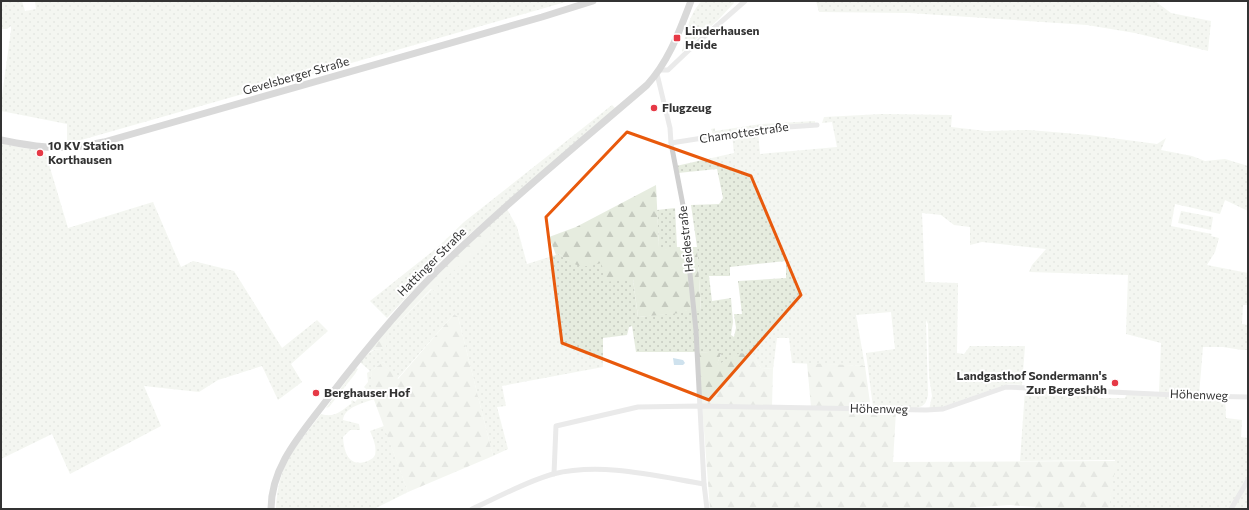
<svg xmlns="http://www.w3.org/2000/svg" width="1249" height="510" viewBox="0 0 1249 510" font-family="Commissioner,sans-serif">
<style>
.grass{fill:url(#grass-dots);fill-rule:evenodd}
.forest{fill:url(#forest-firs)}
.water{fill:#cfe2ee}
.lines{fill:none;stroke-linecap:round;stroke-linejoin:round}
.minor{stroke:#d0d0d0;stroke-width:5}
.major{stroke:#ababab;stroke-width:7}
.marked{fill:none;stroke:#e8590c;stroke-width:3;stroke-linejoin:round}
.poi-dot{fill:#e63946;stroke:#fff;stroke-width:1.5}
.labels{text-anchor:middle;stroke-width:4;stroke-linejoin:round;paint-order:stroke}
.poi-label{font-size:12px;font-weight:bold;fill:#333;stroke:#fff;text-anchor:start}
.street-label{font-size:12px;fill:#333;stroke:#fff}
</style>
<defs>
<pattern id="grass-dots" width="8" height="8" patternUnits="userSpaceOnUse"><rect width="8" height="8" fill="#e6ecdf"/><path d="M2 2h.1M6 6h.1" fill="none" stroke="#c6cbc0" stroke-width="1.8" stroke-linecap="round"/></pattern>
<pattern id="forest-firs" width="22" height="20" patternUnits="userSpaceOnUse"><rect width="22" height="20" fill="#e6ecdf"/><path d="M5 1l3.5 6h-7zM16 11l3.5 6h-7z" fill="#c6cbc0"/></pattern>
</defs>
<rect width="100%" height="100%" fill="#fff"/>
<!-- grass -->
<g class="grass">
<path d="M1,1H22L25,11L36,9L35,1H569L67,144V124L1,111V103L11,30V26L7,29H1Z"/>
<path d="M702,1H733L734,3L719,19L682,52C685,35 689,13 702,1Z"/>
<path d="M816,1H1155L1171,13L1211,21L1208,51L1135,33L1087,25L909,13L819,12Z"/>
<path d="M612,105L615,108L449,252L387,318L370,301L438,247L464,222Z"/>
<path d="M882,114L952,115L951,127L986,131L1029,130L1089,135L1157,144L1166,138L1161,150L1192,156L1205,161L1225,159L1248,166V211L1225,200L1220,214L1175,204L1171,226L1212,234L1211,236L1219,238L1215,252L1207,265L1248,273V305H1243L1242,324L1248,325V350H1242L1223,347H1203L1199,395L1159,392L1161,343L1126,334L1128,275L1029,272L1032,265L1046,249L982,242L970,245V227L954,225L941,215L922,213L925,282L958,283L957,353L964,354L970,346H1025L1022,385L1008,384L942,407L929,410L932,396L929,376L928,324L926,320L928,395C927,399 926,404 922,406C911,412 885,408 873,407L866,353L895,349L891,312L856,315L865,366L792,363L789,338H777L773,369L761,368L753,355L741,353L716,366L721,354L698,352H636L632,326L629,327L627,335L603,338V367L502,386L506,406L497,407L508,449L493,456L458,317L454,314L397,379L383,362L371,371L374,399C364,403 344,407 343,420L359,424L360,430H350L343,437C344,453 349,468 368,461C371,459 373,459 375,455C377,447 373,438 370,431L384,426L408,492L374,509H276C278,464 295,448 321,414C335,418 341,411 352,403L351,402L352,400L355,402L366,389L364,387L368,382L367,373L370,371L360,362C367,354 370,350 381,349L384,331L393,322L396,325L432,289L435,291L438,287L437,285L486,228L507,209L517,227L527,264L559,254C574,265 583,268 601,262L633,279L638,317L701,310L697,247L691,205L719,204L723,198L717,169L678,173L676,166L734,153L732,134L758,131L760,154L837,147L832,122L822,123L824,117ZM786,261V278L738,281L742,314H734L736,328L734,337L731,335L733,322L731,298L712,301L709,276H730V267Z"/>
<path d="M815,121V123L713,135L711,129L715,128V131L761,124Z"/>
<path d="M1,143L23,148L45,151L68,228L153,202L181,267L193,261L234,271L282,348L317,320L328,331L291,364L302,382L278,400L262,366L218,380L199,392L144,386L161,426L70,474L52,434L1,459Z"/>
<path d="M675,208L677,247H659L657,210Z"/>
<path d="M1181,211L1213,217L1211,230L1178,223Z"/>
<path d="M356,368L358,369L355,374L329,407L326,408Z"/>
<path d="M1025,390L1095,392L1098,398H1125L1127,394L1225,396L1226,418L1242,420L1241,437L1248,438V509H1109L1115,460L1020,461Z"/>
</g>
<!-- forest -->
<g class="forest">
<path d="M656,185L659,247H697L701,311L638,317L633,279L605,282L601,263C580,269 577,267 559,254L556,255L549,237L576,227Z"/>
<path d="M486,228L491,234L473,254L437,285L439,288L435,291L431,289L396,325L393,322L446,266Z"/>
<path d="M454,314L458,317L493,456L408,492L373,397L371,371L383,362L398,379Z"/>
<path d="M384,331L387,334L386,347H381V349L373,350L369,352Z"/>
<path d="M698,352L721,353L717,365L740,353L753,354L761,368L773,369L772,406L811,407L807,363L865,366L871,410L896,411L893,462L1116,461L1109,509H1035V507L1010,505L948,509H710Z"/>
</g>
<!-- water -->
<path class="water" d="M673,358L683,360L685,363L683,365H674Z"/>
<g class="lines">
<!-- minor -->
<g class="minor">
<path d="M660,70H668L689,50L745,1"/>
<path d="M657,74L670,128L671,143L687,226L689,264L696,331L704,484L707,509"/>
<path d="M671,143L760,129L817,125"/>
<path d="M554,474L556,426L638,407L699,406L926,410L943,409L1006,387L1197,396L1248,397"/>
<path d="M472,509C497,498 527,481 553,474C602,462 656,476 704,484"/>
<path d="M1231,509L1248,480"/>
</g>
<!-- major -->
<g class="major">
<path d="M1,140C40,148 63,151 104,142L542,17L593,1"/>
<path d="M271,509C271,466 302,433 326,401C365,350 405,301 451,257C513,197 581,142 647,85C669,61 679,32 691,1"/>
</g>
</g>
<!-- marked area -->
<path d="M0 0H1249V510H0ZM627,132L751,176L801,295L709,400L562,343L546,217Z" fill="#fff" fill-opacity=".55" fill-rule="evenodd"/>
<path class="marked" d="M627,132L751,176L801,295L709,400L562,343L546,217Z"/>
<!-- markers -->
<g class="poi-dot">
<rect x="673" y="34" width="8" height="8" rx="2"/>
<circle cx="654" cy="108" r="4"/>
<circle cx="40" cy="153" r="4"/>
<circle cx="1115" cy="383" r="4"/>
<circle cx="316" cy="393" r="4"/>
</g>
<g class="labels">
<!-- poi labels -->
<g class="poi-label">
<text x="685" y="35">Linderhausen<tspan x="685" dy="14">Heide</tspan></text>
<text x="662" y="112">Flugzeug</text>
<text x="48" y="150">10 KV Station<tspan x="48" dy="14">Korthausen</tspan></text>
<text x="1107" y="380" text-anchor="end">Landgasthof Sondermann's<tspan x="1107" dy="14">Zur Bergeshöh</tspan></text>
<text x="324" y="397">Berghauser Hof</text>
</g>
<!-- street labels -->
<g class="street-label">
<text transform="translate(296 76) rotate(-16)" y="4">Gevelsberger Straße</text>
<text transform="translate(744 133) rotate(-8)" y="4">Chamottestraße</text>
<text transform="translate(686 239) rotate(-96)" y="4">Heidestraße</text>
<text transform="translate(432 262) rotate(-45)" y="4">Hattinger Straße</text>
<text transform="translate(1199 395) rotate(2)" y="4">Höhenweg</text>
<text transform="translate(879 409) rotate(1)" y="4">Höhenweg</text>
</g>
</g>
<!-- border -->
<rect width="1249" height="510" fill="none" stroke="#333333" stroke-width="4"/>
</svg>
